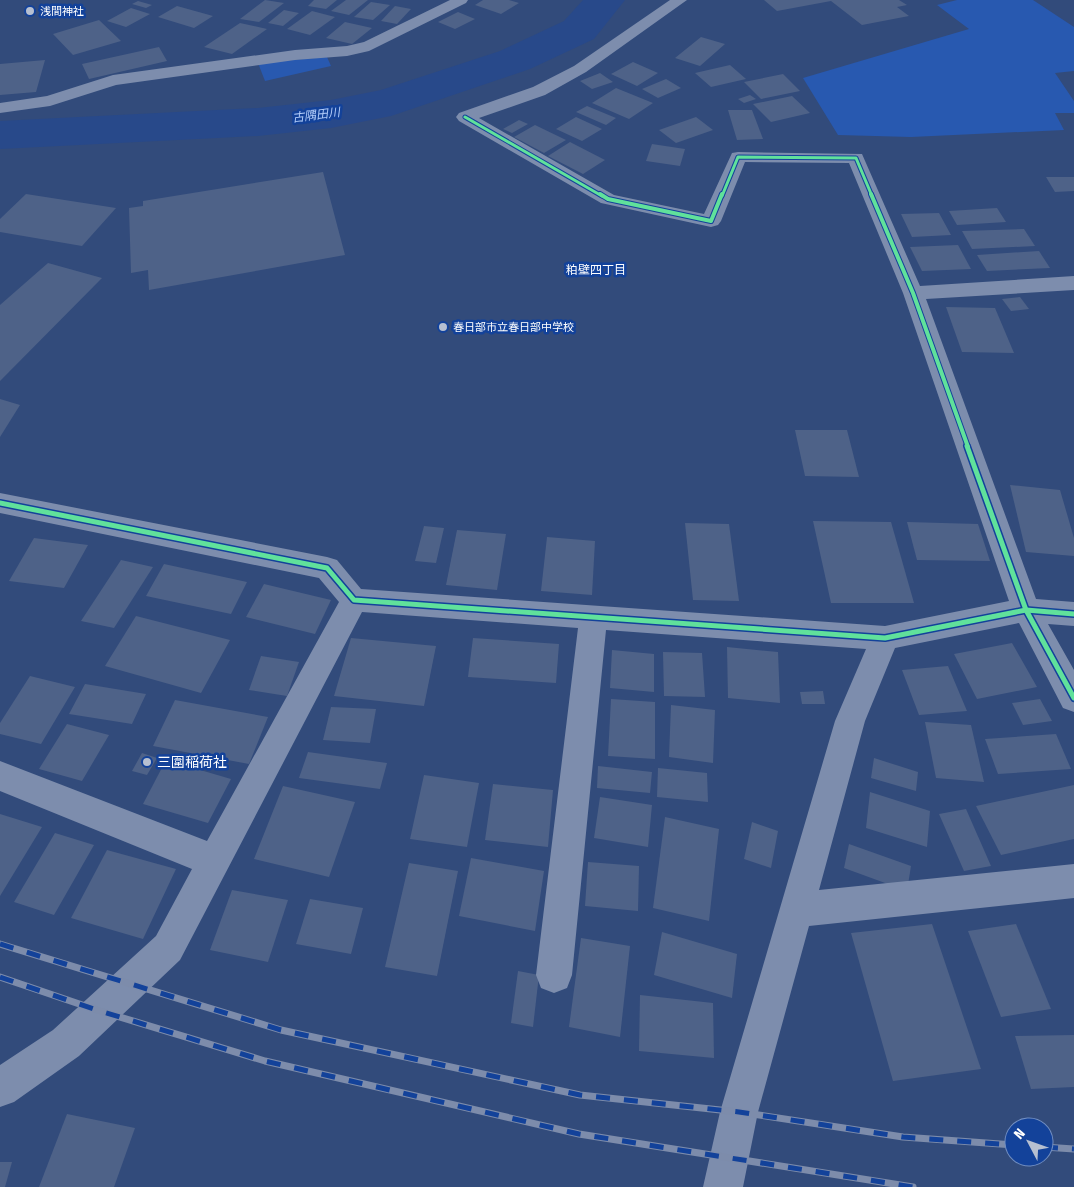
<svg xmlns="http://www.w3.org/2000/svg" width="1074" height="1187" viewBox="0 0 1074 1187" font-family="'Fira Sans Condensed','Noto Sans JP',sans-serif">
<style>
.green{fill:#2859b0}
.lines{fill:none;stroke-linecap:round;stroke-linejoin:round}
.river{fill:#28498a;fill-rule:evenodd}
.building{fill:#4e6288}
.minor{fill:#7d8dad;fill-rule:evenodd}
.rail-casing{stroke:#7d8cab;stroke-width:7}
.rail{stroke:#13429a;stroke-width:5;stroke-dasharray:14;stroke-linecap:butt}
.cycleway-far2-casing{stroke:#13429a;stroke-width:5}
.cycleway-far1-casing{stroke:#13429a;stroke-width:6}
.cycleway-casing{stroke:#13429a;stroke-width:8}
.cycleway-far2{stroke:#60e19b;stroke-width:3}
.cycleway-far1{stroke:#60e19b;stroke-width:4}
.cycleway{stroke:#60e19b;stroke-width:5}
.poi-dot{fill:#b7c0d1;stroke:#13429a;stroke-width:2}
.labels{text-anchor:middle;stroke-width:5;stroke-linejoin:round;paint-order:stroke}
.far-poi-label{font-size:11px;fill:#fff;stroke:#13429a;text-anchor:start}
.far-water-label{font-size:12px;font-style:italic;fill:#b4cefa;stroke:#13429a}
.far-neighbourhood-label{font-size:12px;fill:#fff;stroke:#13429a}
.poi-label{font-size:14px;fill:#fff;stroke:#13429a;text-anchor:start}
</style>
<rect width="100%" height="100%" fill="#324b7b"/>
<!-- green -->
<g class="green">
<path d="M957,0H1033L1074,27V71L1055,73L1074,101V113H1055L1064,130L911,137L838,135L803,78L969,29L937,5Z"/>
<path d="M327,57L331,66L265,81L258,63Z"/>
</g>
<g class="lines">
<!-- river -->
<path class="river" d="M583,0H625L594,39L530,69L391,116L331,128L258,136L0,149V121L258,108L331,100L381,90L500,51L564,21Z"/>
</g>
<!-- building -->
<g class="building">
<path d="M265,0L284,3L259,22L240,19Z"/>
<path d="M314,0H337L326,9L308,6Z"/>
<path d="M346,0H368L349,15L331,11Z"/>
<path d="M483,0H509L519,3L501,14L475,5Z"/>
<path d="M764,0H899L907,5L897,7L909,16L862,25L831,1L777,11Z"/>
<path d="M138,1L152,5L146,8L132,4Z"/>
<path d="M371,2L390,5L373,20L354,17Z"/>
<path d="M177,6L213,16L194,28L158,17Z"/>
<path d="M395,6L411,9L397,24L381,21Z"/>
<path d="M131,8L150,14L126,27L107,21Z"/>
<path d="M284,10L299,13L283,26L268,23Z"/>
<path d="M312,11L335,17L310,35L287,29Z"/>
<path d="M458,12L475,19L455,29L438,22Z"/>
<path d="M99,20L121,41L73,55L53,34Z"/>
<path d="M345,22L372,28L352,44L326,38Z"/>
<path d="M240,23L267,29L232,54L204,47Z"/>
<path d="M701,37L725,44L700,66L675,58Z"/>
<path d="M159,47L167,61L89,79L82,64Z"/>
<path d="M45,60L36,92L0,95V64Z"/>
<path d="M633,62L658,73L637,86L611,74Z"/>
<path d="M730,65L746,79L711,87L695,73Z"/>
<path d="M600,73L613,82L592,89L580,81Z"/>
<path d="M783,74L800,91L761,99L744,82Z"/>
<path d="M666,79L681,88L658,98L642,89Z"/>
<path d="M616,88L653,103L629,119L592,103Z"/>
<path d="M750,95L756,99L744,103L738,99Z"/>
<path d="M792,96L810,113L771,122L753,104Z"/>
<path d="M587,106L616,118L606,125L576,112Z"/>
<path d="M728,110H752L763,139L737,140Z"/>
<path d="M576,117L602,129L582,141L556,129Z"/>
<path d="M696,117L713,130L676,143L659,130Z"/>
<path d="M519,120L528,124L512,133L503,129Z"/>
<path d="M535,125L566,140L544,153L514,137Z"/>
<path d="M570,142L605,160L583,174L548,156Z"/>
<path d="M652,144L685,149L680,166L646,161Z"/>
<path d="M323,172L345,255L149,290L148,270L131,273L129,208L143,206V201Z"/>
<path d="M1046,177H1074V191L1055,192Z"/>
<path d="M26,194L116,208L82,246L0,232V219Z"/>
<path d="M997,208L1006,222L957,225L949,211Z"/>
<path d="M939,213L951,235L912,237L901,214Z"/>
<path d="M1024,229L1035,246L972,249L962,231Z"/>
<path d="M958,245L971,269L922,271L910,247Z"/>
<path d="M1039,251L1050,268L987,271L977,255Z"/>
<path d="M48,263L102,278L0,381V305Z"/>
<path d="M1020,297L1029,309L1011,311L1002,299Z"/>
<path d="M946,307L995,308L1014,353L962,352Z"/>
<path d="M0,399L20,405L0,437Z"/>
<path d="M795,430H847L859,477L805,476Z"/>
<path d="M1010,485L1060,490L1074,538V556L1026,552Z"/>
<path d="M813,521L891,522L914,603H831Z"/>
<path d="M907,522L978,524L990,561L917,560Z"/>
<path d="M685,523L729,524L739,601L693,600Z"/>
<path d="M424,526L444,528L436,563L415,561Z"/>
<path d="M457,530L506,534L497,590L446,585Z"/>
<path d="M547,537L595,541L592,595L541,591Z"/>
<path d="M34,538L88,545L64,588L9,581Z"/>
<path d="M121,560L153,567L114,628L81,621Z"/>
<path d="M164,564L247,582L231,614L146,596Z"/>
<path d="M264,584L331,600L315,634L246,617Z"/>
<path d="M136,616L230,640L201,693L105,666Z"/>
<path d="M351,638L436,646L424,706L334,696Z"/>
<path d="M473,638L559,644L556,683L468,677Z"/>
<path d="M1012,643L1037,687L977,699L954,654Z"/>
<path d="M727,647L778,652L780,703L728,698Z"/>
<path d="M612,650L654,654V692L610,688Z"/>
<path d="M663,652L702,653L705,697L664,696Z"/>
<path d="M261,656L299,662L287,696L249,690Z"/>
<path d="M948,666L967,711L919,715L902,670Z"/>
<path d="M30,676L75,687L41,744L0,734V723Z"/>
<path d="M85,684L146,694L132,724L69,714Z"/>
<path d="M823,691L825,704H802L800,692Z"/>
<path d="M611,699L655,702V759L608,756Z"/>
<path d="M1040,699L1052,721L1023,725L1012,703Z"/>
<path d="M175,700L268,717L249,764L153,746Z"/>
<path d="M671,705L715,710L713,763L669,757Z"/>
<path d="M331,707L376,709L370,743L323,740Z"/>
<path d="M925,722L971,725L984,782L936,778Z"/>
<path d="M67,724L109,735L82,781L39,769Z"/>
<path d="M1056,734L1071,769L998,774L985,739Z"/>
<path d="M308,752L387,763L380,789L299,778Z"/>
<path d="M142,753L157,758L147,775L132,771Z"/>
<path d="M874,758L918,772L916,791L871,778Z"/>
<path d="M166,760L231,779L208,823L143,804Z"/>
<path d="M598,766L652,772L650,793L597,788Z"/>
<path d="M658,768L707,773L708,802L657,797Z"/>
<path d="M424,775L479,783L467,847L410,839Z"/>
<path d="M493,784L553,790L548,847L485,840Z"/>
<path d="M1074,785V839L1001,855L976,806Z"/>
<path d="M283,786L355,802L329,877L254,859Z"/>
<path d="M870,792L930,811L927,847L866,828Z"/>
<path d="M600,797L652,805L648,847L594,838Z"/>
<path d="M966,809L991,866L964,871L939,814Z"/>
<path d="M0,814L42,827L0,896Z"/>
<path d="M665,817L719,829L709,921L653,908Z"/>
<path d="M752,822L778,831L771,868L744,859Z"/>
<path d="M55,833L94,845L54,915L14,902Z"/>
<path d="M849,844L911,866L907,891L844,868Z"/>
<path d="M107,850L176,869L143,939L71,918Z"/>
<path d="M471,858L544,871L535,931L459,916Z"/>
<path d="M588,862L639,866L638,911L585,906Z"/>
<path d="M409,863L458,871L437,976L385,967Z"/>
<path d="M232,890L288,900L268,962L210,950Z"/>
<path d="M310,899L363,908L351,954L296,944Z"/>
<path d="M932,924L981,1069L893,1081L851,933Z"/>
<path d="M1016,924L1051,1009L1001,1017L968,931Z"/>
<path d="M662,932L737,954L732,998L654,975Z"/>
<path d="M581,938L630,946L620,1037L569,1027Z"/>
<path d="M518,971L539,975L533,1027L511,1023Z"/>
<path d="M640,995L713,1003L714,1058L639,1051Z"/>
<path d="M1074,1035V1087L1031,1089L1015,1036Z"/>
<path d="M67,1114L135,1128L114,1187H39Z"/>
<path d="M0,1162H12L5,1187H0Z"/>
</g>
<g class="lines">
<!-- minor -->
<g class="minor">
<path d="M450,0H468L466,3L369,51L347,56L295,60L116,85L50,106L0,113V103L47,96L113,75L295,50L347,46L364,42Z"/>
<path d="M670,0H687L586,72L545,95L479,118L614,195L704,214L732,153L738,152L862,154L920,286L1074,276V290L926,299L1036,599L1074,602V626L1048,624L1074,670V712L1063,708L1019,623L895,648L865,721L819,890L1074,864V898L809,926L758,1112L743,1187H703L720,1112L835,721L866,649L606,630L572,975L567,988L554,993L541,988L536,975L578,628L362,612L180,960L79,1056L14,1102L0,1107V1065L53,1030L156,936L192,869L0,791V761L207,841L339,602L319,578L0,513V493L327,557L337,560L361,589L885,626L1009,601L903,293L849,163L745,162L721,221L718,225L711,227L601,203L459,121L456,117L459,113L533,87L574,66Z"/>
</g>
<defs>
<g id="rail">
<path d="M0,944L281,1030L580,1095L739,1112L903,1137L1014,1145"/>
<path d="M0,977L100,1011L265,1061L579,1134L913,1187"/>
<path d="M1044,1147L1074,1149"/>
</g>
</defs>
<!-- rail casing -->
<use href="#rail" class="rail-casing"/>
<!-- rail -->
<use href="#rail" class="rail"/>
<defs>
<g id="cycleway-far2">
<path d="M465,117L602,196"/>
<path d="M722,196L738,157L856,158L872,196"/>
</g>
<g id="cycleway-far1">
<path d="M600,194L608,199L711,221L722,194"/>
<path d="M871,194L913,293L968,447"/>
</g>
<g id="cycleway">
<path d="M967,446L1026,610L1074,698"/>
<path d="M0,503L327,568L354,600L885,638L1026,610L1074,614"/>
</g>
</defs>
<!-- cycleway-far2 casing -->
<use href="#cycleway-far2" class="cycleway-far2-casing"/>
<!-- cycleway-far1 casing -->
<use href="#cycleway-far1" class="cycleway-far1-casing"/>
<!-- cycleway casing -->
<use href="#cycleway" class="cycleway-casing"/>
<!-- cycleway-far2 -->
<use href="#cycleway-far2" class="cycleway-far2"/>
<!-- cycleway-far1 -->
<use href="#cycleway-far1" class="cycleway-far1"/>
<!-- cycleway -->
<use href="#cycleway" class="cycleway"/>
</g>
<!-- markers -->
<g class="poi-dot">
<circle cx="30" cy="11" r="5"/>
<circle cx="443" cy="327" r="5"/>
<circle cx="147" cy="762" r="5"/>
</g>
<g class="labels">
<!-- far-poi labels -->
<g class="far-poi-label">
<text x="40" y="15">浅間神社</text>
<text x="453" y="331">春日部市立春日部中学校</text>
</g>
<!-- far-water labels -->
<g class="far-water-label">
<text transform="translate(316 115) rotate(-7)" y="4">古隅田川</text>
</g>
<!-- far-neighbourhood labels -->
<g class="far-neighbourhood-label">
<text x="596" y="274">粕壁四丁目</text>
</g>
<!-- poi labels -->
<g class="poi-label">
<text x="157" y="767">三圍稲荷社</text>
</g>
</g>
<!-- north arrow -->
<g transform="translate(1029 1142) rotate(311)"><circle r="24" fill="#13429a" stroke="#718ec2"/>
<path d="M0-4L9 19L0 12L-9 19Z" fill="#b7c0d1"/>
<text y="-8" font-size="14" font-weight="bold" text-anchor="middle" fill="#ffffff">N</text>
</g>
</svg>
